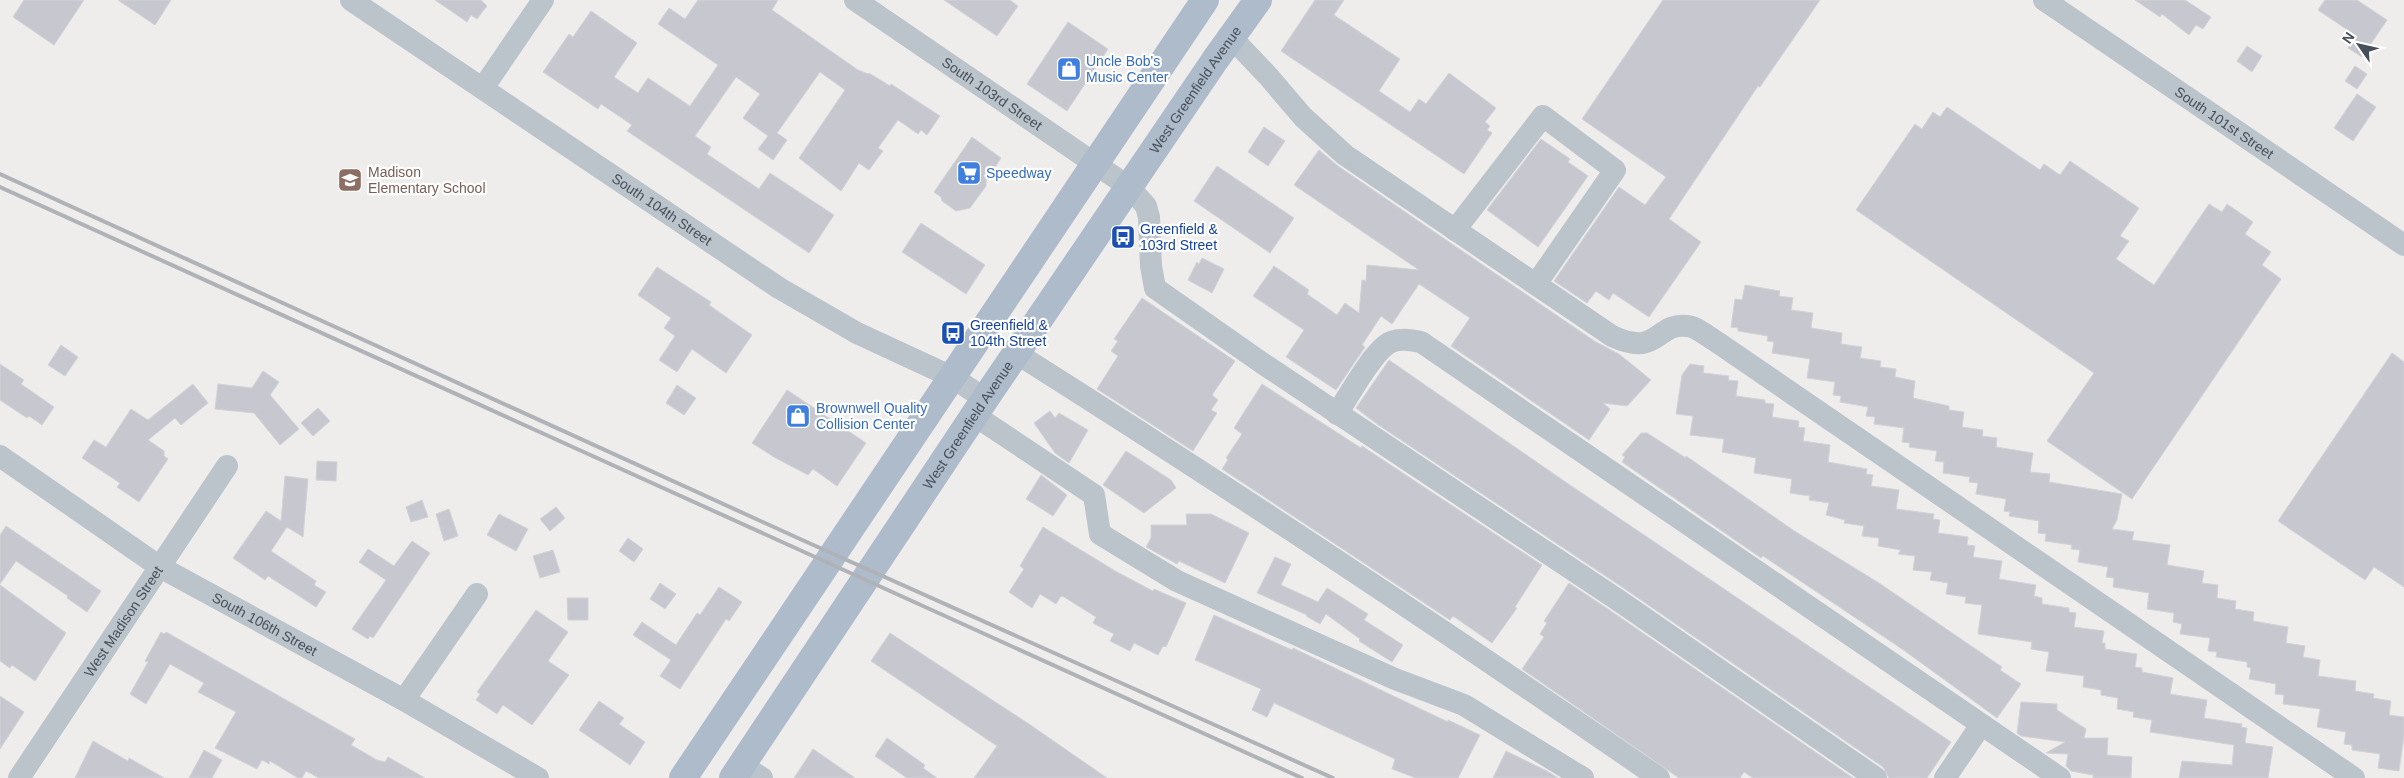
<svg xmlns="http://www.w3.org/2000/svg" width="2404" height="778" viewBox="0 0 2404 778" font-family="Helvetica,sans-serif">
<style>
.building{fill:#c7c8cf;stroke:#d1d3d8}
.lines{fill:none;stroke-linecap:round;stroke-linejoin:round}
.minor{stroke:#bbc4cb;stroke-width:22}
.major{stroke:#adbbcb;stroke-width:28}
.rail{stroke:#afb2b7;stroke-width:4}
.labels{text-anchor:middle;stroke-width:4.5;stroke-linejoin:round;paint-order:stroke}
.shop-label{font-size:14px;fill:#366cbe;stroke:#fff;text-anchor:start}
.street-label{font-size:14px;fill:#464f59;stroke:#fff}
.education-label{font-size:14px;fill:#785e54;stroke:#fff;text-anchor:start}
.transit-label{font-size:14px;fill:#164399;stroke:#fff;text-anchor:start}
</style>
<rect width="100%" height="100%" fill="#efecec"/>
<!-- building -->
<g class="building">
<path d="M24,0H84L54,45L13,17Z"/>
<path d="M118,0H171L155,25Z"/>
<path d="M435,0H481L487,6L477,19L471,15L467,22Z"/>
<path d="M698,0H778L772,10L858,70L868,74L869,73L890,86L891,84L940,116L927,135L921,130L918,134L898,120L878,148L883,151L869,170L859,163L841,191L799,158L845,90L820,72L777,133L787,140L773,160L758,149L768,136L743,118L760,94L736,77L695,136L711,147L707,154L759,189L770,173L834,215L809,253L627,131L632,125L601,104L598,109L543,72L569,34L573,37L591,11L637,43L614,77L638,93L648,78L690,106L718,65L658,24L669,8L685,19Z"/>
<path d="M944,0H1010L1018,6L997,36Z"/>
<path d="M1315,0H1344L1334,15L1400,59L1379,91L1410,112L1419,99L1426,104L1449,73L1496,108L1485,122L1490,126L1487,130L1492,133L1464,174L1281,51Z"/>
<path d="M1663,0H1820L1760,87L1758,86L1669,219L1701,242L1649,317L1613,293L1609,300L1596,291L1587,303L1554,281L1619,187L1645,205L1666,177L1582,119Z"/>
<path d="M2135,0H2185L2211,17L2203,29L2196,25L2189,35L2162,14L2160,17Z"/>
<path d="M2325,0H2357L2387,20L2362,57L2348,48L2351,44L2346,41L2352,33L2318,10Z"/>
<path d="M1068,22L1108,49L1067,111L1027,84Z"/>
<path d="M2247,46L2262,56L2252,72L2237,61Z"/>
<path d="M2355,66L2367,74L2357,89L2345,81Z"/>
<path d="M2357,94L2376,107L2353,141L2334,128Z"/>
<path d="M1947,107L2040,170L2044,164L2060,175L2070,161L2139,208L2120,236L2129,241L2116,259L2154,285L2209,204L2222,212L2227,204L2253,222L2245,234L2271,252L2262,265L2281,279L2132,499L2047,441L2094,373L1856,210L1915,124L1922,129L1933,112L1940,117Z"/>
<path d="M1264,127L1285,141L1268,166L1248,152Z"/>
<path d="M972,137L1001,158L986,181V186L970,208L956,211L942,201L941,197L934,192Z"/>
<path d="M1541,139L1570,159L1568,162L1588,176L1538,247L1487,210Z"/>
<path d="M1319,150L1338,166L1455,246L1596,342L1619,354L1651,380L1627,406L1603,403L1610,409L1589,440L1451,346L1470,318L1419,284L1392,324L1381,316L1362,345L1365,347L1336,390L1286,357L1304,330L1253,296L1274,266L1309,290L1307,294L1337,315L1345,303L1359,313L1362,280L1366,281L1367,265L1419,270L1294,185Z"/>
<path d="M1217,166L1294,218L1270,253L1194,201Z"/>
<path d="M921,223L985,265L966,294L902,252Z"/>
<path d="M1202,258L1224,269L1212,293L1188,280L1197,262L1199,264Z"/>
<path d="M657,267L711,302L709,305L752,335L726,373L692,349L677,372L659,360L675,336L664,328L671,318L638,295Z"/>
<path d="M1745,285L1780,291L1779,296L1793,298L1791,310L1813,313L1811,328L1842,333L1841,344L1862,347L1860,358L1881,361L1880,367L1896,369L1895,377L1915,381L1913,398L1949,406V410L1964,412L1962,427L1983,430L1982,436L1997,438L1996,447L2033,453L2030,472L2050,474L2049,482L2122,494L2117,520L2112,529L2134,532L2132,540L2170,545L2167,565L2204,571L2202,583L2218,585L2217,598L2236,601L2235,609L2254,612L2253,621L2288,627L2286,643L2305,646L2303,657L2320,660L2318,676L2356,681L2355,691L2374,694L2373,698L2391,701L2389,715L2404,717V736L2399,771L2378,768L2380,754L2352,750V745L2344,744L2346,732L2317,727L2320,709L2283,704L2284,695L2275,694L2276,684L2249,679L2251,668L2247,667V662L2216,657L2217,652L2208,651L2210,638L2180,634L2182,624L2173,622L2174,613L2147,609L2149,593L2113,587L2114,578L2106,577L2108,567L2078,562L2080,550L2071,549L2072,545L2045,541L2046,534L2038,533L2039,521L2009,516L2010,512L2004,511L2006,499L1976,494L1978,483L1969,482L1970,477L1943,473L1944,462L1935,461L1937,451L1909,447L1910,443L1902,442L1904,428L1874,424L1875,417L1866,416L1868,407L1840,402L1841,396L1833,395L1835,382L1807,378L1810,359L1772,353L1774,342L1767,341L1768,336L1738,331V328L1731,327L1735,299L1742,300Z"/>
<path d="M1142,298L1235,361L1212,395L1218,400L1211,410L1217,413L1193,451L1097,389L1118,356L1111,351L1118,341L1114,339Z"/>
<path d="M61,345L78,357L65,376L48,365Z"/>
<path d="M2392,353L2404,362V587L2374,567L2365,580L2278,521Z"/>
<path d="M1389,360L1567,483L1951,742L1927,778H1889L1883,767L1625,589L1377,424L1356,408Z"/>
<path d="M0,364L24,380L21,384L54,407L42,425L29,416L27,418L0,400Z"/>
<path d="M1690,364L1704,366L1703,373L1729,376L1728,380L1738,381L1736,396L1765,400V403L1774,404L1772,417L1799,421L1798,427L1805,428L1803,441L1830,445L1828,462L1867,469L1866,474L1873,475L1871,486L1899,490L1896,509L1934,514L1933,519L1940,520L1938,533L1968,537L1967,545L1975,546L1973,557L2002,561L1999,579L2036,585L2034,596L2042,598V604L2069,608V612L2076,613L2074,627L2104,631L2102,643H2105V649L2137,654L2135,667L2142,668V672L2173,678L2170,694L2207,700L2204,718L2242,724L2241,727L2247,728L2245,743L2273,747L2268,778H2179L2182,761L2232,765L2234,745L2150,732L2152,720L2133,717L2134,712L2117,709L2118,698L2101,695V690L2083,687L2084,676L2046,671L2049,652L2031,649L2032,642L1978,634L1982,605L1965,603L1966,597L1946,594L1948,583L1930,580L1932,572L1913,570L1915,556L1898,554L1901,550L1878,546L1879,538L1862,536L1864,526L1844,523L1845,520L1826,515L1829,503L1809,500L1810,496L1790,493L1792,479L1754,473L1756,458L1722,452L1724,439L1690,435L1693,416L1676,414L1682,375Z"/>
<path d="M263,371L279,382L270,395L299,429L280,445L254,413L215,409L218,384L252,388Z"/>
<path d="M193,384L208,403L181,425L175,418L148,440L164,451V456L168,459L139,502L117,487L120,483L82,458L94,440L106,447L131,409L148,420Z"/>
<path d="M1262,384L1361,448L1362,446L1542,565L1515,607L1517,608L1492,643L1453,616L1450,620L1222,469L1228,460L1226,458L1242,434L1234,428Z"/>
<path d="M677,385L696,398L684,415L666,403Z"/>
<path d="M787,390L866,443L837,486L813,469L808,475L774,457L752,443Z"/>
<path d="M318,408L330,421L313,436L301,423Z"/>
<path d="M1050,411L1055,418L1059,413L1088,430L1069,463L1055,453L1034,423Z"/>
<path d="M1641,433H1647L1686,458V456L1796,532L1879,583L2002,667L2000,670L2021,684L1997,718L1905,651L1763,556L1761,558L1622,462L1625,457L1622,455Z"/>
<path d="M1126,451L1171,480L1176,488L1144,513L1103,485Z"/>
<path d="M317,461L337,462L336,481L316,480Z"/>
<path d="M1041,475L1067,495L1053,516L1026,499Z"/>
<path d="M285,476L308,479L303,537L287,527L271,551L316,581L314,585L326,592L316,607L268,576L265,580L233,558L266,511L281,521Z"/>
<path d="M422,500L428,517L411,522L406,507Z"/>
<path d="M556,507L565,518L550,531L540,519Z"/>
<path d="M449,509L458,536L444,541L436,514Z"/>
<path d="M499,514L528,529L516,551L487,535Z"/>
<path d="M1186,514H1211L1249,533L1225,583L1179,561L1177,564L1146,547L1151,538V525H1187Z"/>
<path d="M6,526L101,591L87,612L67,598L68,596L16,561L0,584V535Z"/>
<path d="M1043,527L1117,572L1153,591L1154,589L1186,603L1166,647L1163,646L1158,655L1134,643L1130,651L1110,641L1114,634L1093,623L1096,617L1064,597L1061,596L1056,604L1040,594L1032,608L1009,592L1024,569L1020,566Z"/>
<path d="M628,538L643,549L634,562L619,551Z"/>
<path d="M412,541L430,553L373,638L370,636L368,639L352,629L386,580L359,562L368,549L394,566Z"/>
<path d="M553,550L560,572L540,578L533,556Z"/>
<path d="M1275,557L1291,564L1281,585L1318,602L1327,588L1368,614L1364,620L1403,645L1392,662L1359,641L1360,639L1326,614L1320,624L1306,616L1307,615L1257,593Z"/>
<path d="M660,583L676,594L665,609L650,599Z"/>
<path d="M1569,583L1611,611L1853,778H1753L1744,772L1740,778H1679L1522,669L1544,637L1540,634L1547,623L1544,621Z"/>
<path d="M0,585L66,633L35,681L12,665L10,668L0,661Z"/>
<path d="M719,587L742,602L729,621L726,619L680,689L660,676L671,660L633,635L642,622L676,645L697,613L700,615Z"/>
<path d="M567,598H588V620H568Z"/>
<path d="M536,610L568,632L548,661L569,675L532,725L503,705L497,714L476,700L480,694L477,692Z"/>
<path d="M1214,615L1292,650L1293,648L1448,722V720L1480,735L1458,778H1416L1392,769L1395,759L1274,703L1267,717L1252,710L1261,689L1195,660Z"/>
<path d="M161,632L164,634L166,632L355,739L351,745L377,760L385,762L388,757L425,778H319L306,771L302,778H298L270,761L269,764L262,760L257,769L215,748L236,712L198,692L204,683L170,664L146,704L130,694L148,662L145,661Z"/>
<path d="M890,633L1029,724L1107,778H974L997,746L871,661Z"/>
<path d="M0,696L24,712L0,749Z"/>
<path d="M599,701L624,718L619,724L645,742L630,765L579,730Z"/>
<path d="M2021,702L2057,704V710L2086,729L2084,738H2108L2107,755L2132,757L2131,778H2093V775L2071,771L2066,766L2068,754L2046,753L2065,742L2021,736L2017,733Z"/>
<path d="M887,738L925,765L923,768L937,778H907L875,756Z"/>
<path d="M93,741L128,761L129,758L164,778H75Z"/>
<path d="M813,749L855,778H794Z"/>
<path d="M204,750L222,760L212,778H189Z"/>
<path d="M1506,751L1547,771L1558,778H1493Z"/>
</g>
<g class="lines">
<!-- minor -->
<g class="minor">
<path id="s1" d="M351,0L779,288L857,333L952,377L985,399"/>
<path id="s2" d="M855,0L1129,187L1146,206L1149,217L1151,266L1155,288L1262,363L1618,600L1876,778"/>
<path id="s3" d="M2044,0L2404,245"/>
<path d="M1231,37L1269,77L1303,117L1345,155L1612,336C1660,358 1655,322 1687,326C1695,326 1707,336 1714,340L2354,778"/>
<path d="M483,88L543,0"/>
<path d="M1455,230L1543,116L1615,170L1536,284"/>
<path d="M1016,353C1233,490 1447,632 1659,778"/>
<path d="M1337,414C1348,397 1374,349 1391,342C1401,338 1410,340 1421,342L2060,778"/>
<path d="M974,415L1094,495L1100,534L1177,581L1395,679L1464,705L1583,778"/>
<path id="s4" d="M0,456L160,567L404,700L538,778"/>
<path d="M404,700L477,594"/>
<path d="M742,765L762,778"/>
<path id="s5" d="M19,778L227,466"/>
<path d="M1945,778L1981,725"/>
</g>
<!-- major -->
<g class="major">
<path d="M683,778L1205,0"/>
<path id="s6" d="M733,778L985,399L1215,60L1258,0"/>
</g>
<!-- rail -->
<g class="rail">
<path d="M0,174L800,539L1333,778"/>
<path d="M0,187L1302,778"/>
</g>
</g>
<!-- icons -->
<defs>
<symbol id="shop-square" viewBox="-11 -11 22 22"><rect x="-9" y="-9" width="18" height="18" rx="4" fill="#3f7fe0" stroke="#fff"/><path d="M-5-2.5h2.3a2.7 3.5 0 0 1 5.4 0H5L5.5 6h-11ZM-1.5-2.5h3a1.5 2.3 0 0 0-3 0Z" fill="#fff"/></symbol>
<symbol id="supermarket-square" viewBox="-11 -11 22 22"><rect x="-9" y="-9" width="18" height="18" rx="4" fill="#3f7fe0" stroke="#fff"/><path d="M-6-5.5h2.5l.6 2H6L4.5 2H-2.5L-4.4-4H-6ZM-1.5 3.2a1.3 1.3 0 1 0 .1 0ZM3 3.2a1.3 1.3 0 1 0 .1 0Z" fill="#fff"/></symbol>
<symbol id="school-square" viewBox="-11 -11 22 22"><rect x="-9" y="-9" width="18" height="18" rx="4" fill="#8d6e63" stroke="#fff"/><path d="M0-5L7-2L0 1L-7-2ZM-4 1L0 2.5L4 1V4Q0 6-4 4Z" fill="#fff"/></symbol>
<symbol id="bus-square" viewBox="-11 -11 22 22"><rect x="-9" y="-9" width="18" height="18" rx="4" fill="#1a4fb4" stroke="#fff"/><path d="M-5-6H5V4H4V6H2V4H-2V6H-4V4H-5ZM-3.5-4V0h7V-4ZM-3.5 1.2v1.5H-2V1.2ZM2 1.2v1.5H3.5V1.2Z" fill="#fff"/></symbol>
</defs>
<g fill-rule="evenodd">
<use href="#shop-square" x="1055" y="55" width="28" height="28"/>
<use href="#supermarket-square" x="955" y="159" width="28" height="28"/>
<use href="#school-square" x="336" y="166" width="28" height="28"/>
<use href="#bus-square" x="1109" y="223" width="28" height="28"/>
<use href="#bus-square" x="939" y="319" width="28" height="28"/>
<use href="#shop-square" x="784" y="402" width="28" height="28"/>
</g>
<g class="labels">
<!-- shop labels -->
<g class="shop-label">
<text x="1086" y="66">Uncle Bob's<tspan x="1086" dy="16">Music Center</tspan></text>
<text x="986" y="178">Speedway</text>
<text x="816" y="413">Brownwell Quality<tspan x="816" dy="16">Collision Center</tspan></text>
</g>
<!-- street labels -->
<g class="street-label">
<text dy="5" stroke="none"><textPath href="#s6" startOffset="829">West Greenfield Avenue</textPath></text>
<text dy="5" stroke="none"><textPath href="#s2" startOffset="166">South 103rd Street</textPath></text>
<text dy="5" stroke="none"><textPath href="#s3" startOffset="218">South 101st Street</textPath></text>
<text dy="5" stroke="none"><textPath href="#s1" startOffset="375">South 104th Street</textPath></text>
<text dy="5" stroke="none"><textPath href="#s6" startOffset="424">West Greenfield Avenue</textPath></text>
<text dy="5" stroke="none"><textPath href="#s5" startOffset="188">West Madison Street</textPath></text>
<text dy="5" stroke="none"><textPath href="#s4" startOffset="314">South 106th Street</textPath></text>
</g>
<!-- education labels -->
<g class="education-label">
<text x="368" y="177">Madison<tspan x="368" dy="16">Elementary School</tspan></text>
</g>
<!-- transit labels -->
<g class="transit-label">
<text x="1140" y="234">Greenfield &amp;<tspan x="1140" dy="16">103rd Street</tspan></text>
<text x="970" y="330">Greenfield &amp;<tspan x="970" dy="16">104th Street</tspan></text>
</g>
</g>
<!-- north arrow -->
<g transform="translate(2359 45) rotate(304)" stroke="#ffffff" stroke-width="4" paint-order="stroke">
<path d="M0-4L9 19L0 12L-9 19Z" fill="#464f59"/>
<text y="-8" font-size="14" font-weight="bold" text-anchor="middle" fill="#464f59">N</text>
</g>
</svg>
